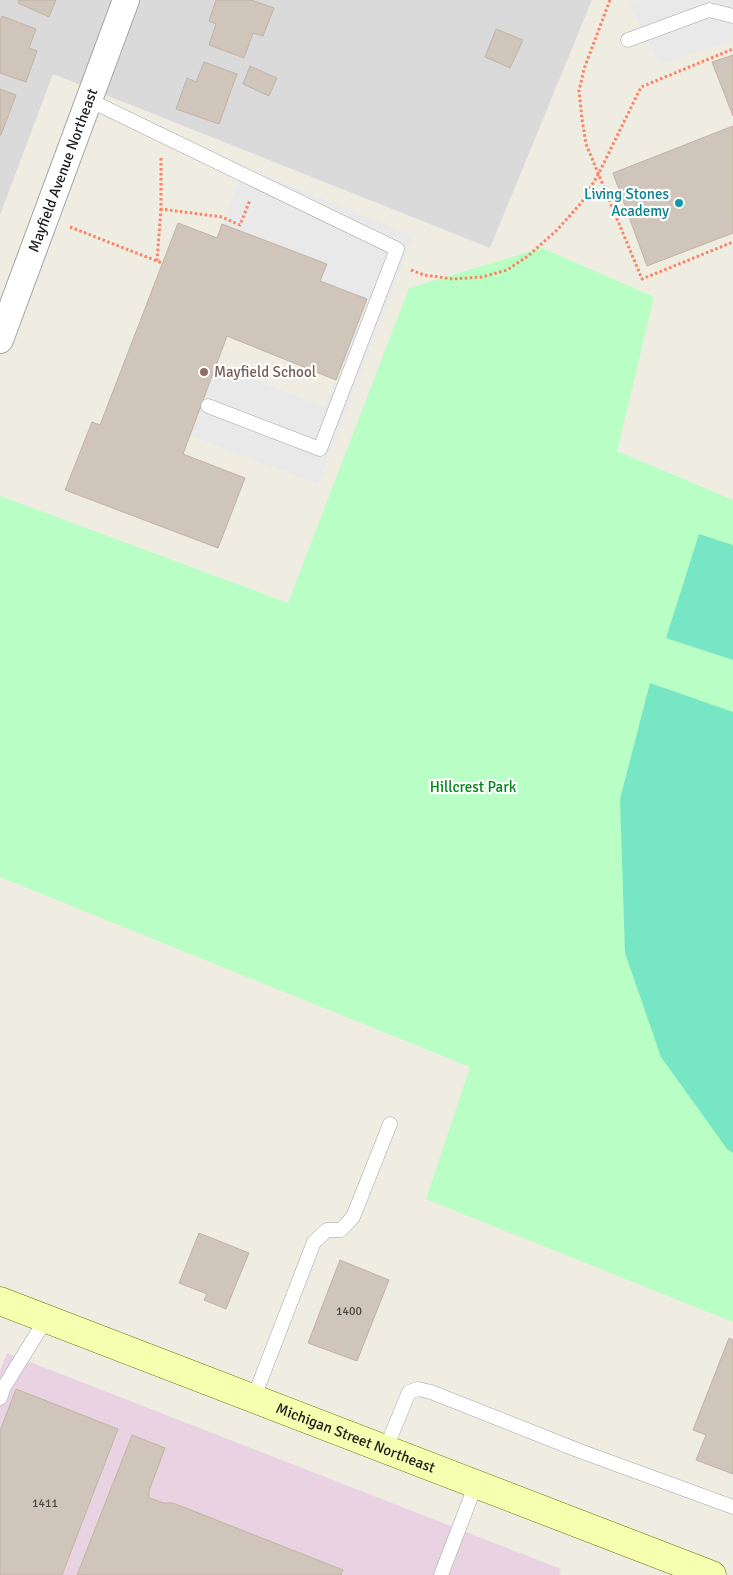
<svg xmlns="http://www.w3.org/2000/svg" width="733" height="1575" viewBox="0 0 733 1575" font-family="Signika,sans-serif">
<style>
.residential{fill:#dbdada}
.industrial{fill:#e9d3e3}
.park{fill:#b9fec5}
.pitch{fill:#77e6c5}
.parking{fill:#e9e9e9}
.building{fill:#cfc5ba;stroke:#c2b3a3}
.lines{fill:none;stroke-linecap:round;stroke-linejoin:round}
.lane-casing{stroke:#a4a4a4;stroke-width:15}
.street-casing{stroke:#a4a4a4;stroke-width:28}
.secondary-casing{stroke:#607800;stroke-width:29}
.path{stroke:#ff8163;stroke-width:3;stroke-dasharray:2.5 2.5;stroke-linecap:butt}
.lane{stroke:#fff;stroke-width:14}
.street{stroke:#fff;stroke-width:26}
.secondary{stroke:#f4ffb0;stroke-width:28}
.culture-dot{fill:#0f9aa8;stroke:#fff;stroke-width:2}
.education-dot{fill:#8d6e63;stroke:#fff;stroke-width:2}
.labels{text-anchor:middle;stroke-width:4.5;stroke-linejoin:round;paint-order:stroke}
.number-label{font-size:12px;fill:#4a4744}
.street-label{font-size:15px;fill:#1d1d1d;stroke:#fff}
.culture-label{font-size:15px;fill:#0d838f;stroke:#fff;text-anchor:end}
.education-label{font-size:15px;fill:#785e54;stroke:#fff;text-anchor:start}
.park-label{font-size:15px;fill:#018518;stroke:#fff}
</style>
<rect width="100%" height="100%" fill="#efece1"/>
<!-- residential -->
<path class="residential" d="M0,0H592L490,248L53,74L0,215Z"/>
<!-- industrial -->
<path class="industrial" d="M7,1353L561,1569L559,1575H0V1371Z"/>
<!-- park -->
<path class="park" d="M542,248L654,297L617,451L733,500V1322L426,1199L470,1067L0,877V496L288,603L409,288Z"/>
<!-- pitch -->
<g class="pitch">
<path d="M699,534L733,545V660L666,638Z"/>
<path d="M650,683L733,712V1153L727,1149L661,1057L625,953L620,799Z"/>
</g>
<!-- parking -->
<g class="parking">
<path d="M637,0H733V40L659,64L629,4Z"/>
<path d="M244,167L413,236L318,484L189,435L216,365L325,407L366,299L320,281L327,263L222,224Z"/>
</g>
<!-- building -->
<g class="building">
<path d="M19,0H56L49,17L18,3Z"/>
<path d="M216,0H251L274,8L263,36L253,33L244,58L209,45L216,24L209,21Z"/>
<path d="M2,16L36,29L29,48L37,51L26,82L0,73V22Z"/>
<path d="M496,29L523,40L510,68L485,57Z"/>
<path d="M733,55V116L712,62Z"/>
<path d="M204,62L237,74L219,124L176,109L187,78L196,82Z"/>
<path d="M250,66L277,78L269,96L243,84Z"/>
<path d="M0,89L16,95L1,135H0Z"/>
<path d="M733,126V233L647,266L613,173Z"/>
<path d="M178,223L217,238L222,224L327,264L320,281L367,299L336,380L227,336L183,454L245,478L218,548L65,490L92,422L100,425Z"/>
<path d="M199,1233L249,1253L226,1309L204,1300L207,1294L179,1283Z"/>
<path d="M340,1260L389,1280L357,1361L308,1343Z"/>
<path d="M729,1338L733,1340V1474L696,1460L706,1435L693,1430Z"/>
<path d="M16,1389L118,1429L62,1575H0V1431Z"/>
<path d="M132,1435L165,1448L149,1491V1498L164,1503H173L343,1570L341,1575H77Z"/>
</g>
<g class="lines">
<defs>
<g id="lane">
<path d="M628,40L709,10L733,16"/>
<path d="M89,100L397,249L320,449L208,406"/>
<path d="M254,1397L314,1242L327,1230H341L353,1217L390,1124"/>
<path d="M0,1398L4,1387L46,1319"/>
<path d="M386,1448L409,1392L418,1389L431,1392L580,1451L733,1507"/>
<path d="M441,1575L476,1484"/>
</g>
<g id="street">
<path id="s1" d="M0,340L126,0"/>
</g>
<g id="secondary">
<path id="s2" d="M0,1301L712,1575"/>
</g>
</defs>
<!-- lane casing -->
<use href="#lane" class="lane-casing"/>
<!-- street casing -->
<use href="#street" class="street-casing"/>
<!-- secondary casing -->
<use href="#secondary" class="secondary-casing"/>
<!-- path -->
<g class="path">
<path d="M610,0L584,69L579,91L582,119L586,144L642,279L733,242"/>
<path d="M161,158V209L222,217L240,225L250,200"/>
<path d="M70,227L162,263"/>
<path d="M157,261L161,209"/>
<path d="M411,270L424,275L453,279L482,277L507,270L528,256L557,230L582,202L599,173L641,87L733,49"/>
</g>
<!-- lane -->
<use href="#lane" class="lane"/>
<!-- street -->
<use href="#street" class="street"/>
<!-- secondary -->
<use href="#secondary" class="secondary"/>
</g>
<!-- markers -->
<circle class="culture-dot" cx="679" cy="203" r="5"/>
<circle class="education-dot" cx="204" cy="372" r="5"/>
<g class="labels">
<!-- number labels -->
<g class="number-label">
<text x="349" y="1315">1400</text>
<text x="45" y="1507">1411</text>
</g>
<!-- street labels -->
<g class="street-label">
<text dy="5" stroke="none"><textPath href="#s1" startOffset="181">Mayfield Avenue Northeast</textPath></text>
<text dy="5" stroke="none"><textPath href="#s2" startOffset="381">Michigan Street Northeast</textPath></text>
</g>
<!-- culture labels -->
<g class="culture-label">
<text x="669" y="199">Living Stones<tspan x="669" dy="17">Academy</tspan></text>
</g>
<!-- education labels -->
<g class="education-label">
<text x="214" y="377">Mayfield School</text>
</g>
<!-- park labels -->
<g class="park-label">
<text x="473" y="792">Hillcrest Park</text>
</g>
</g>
</svg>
